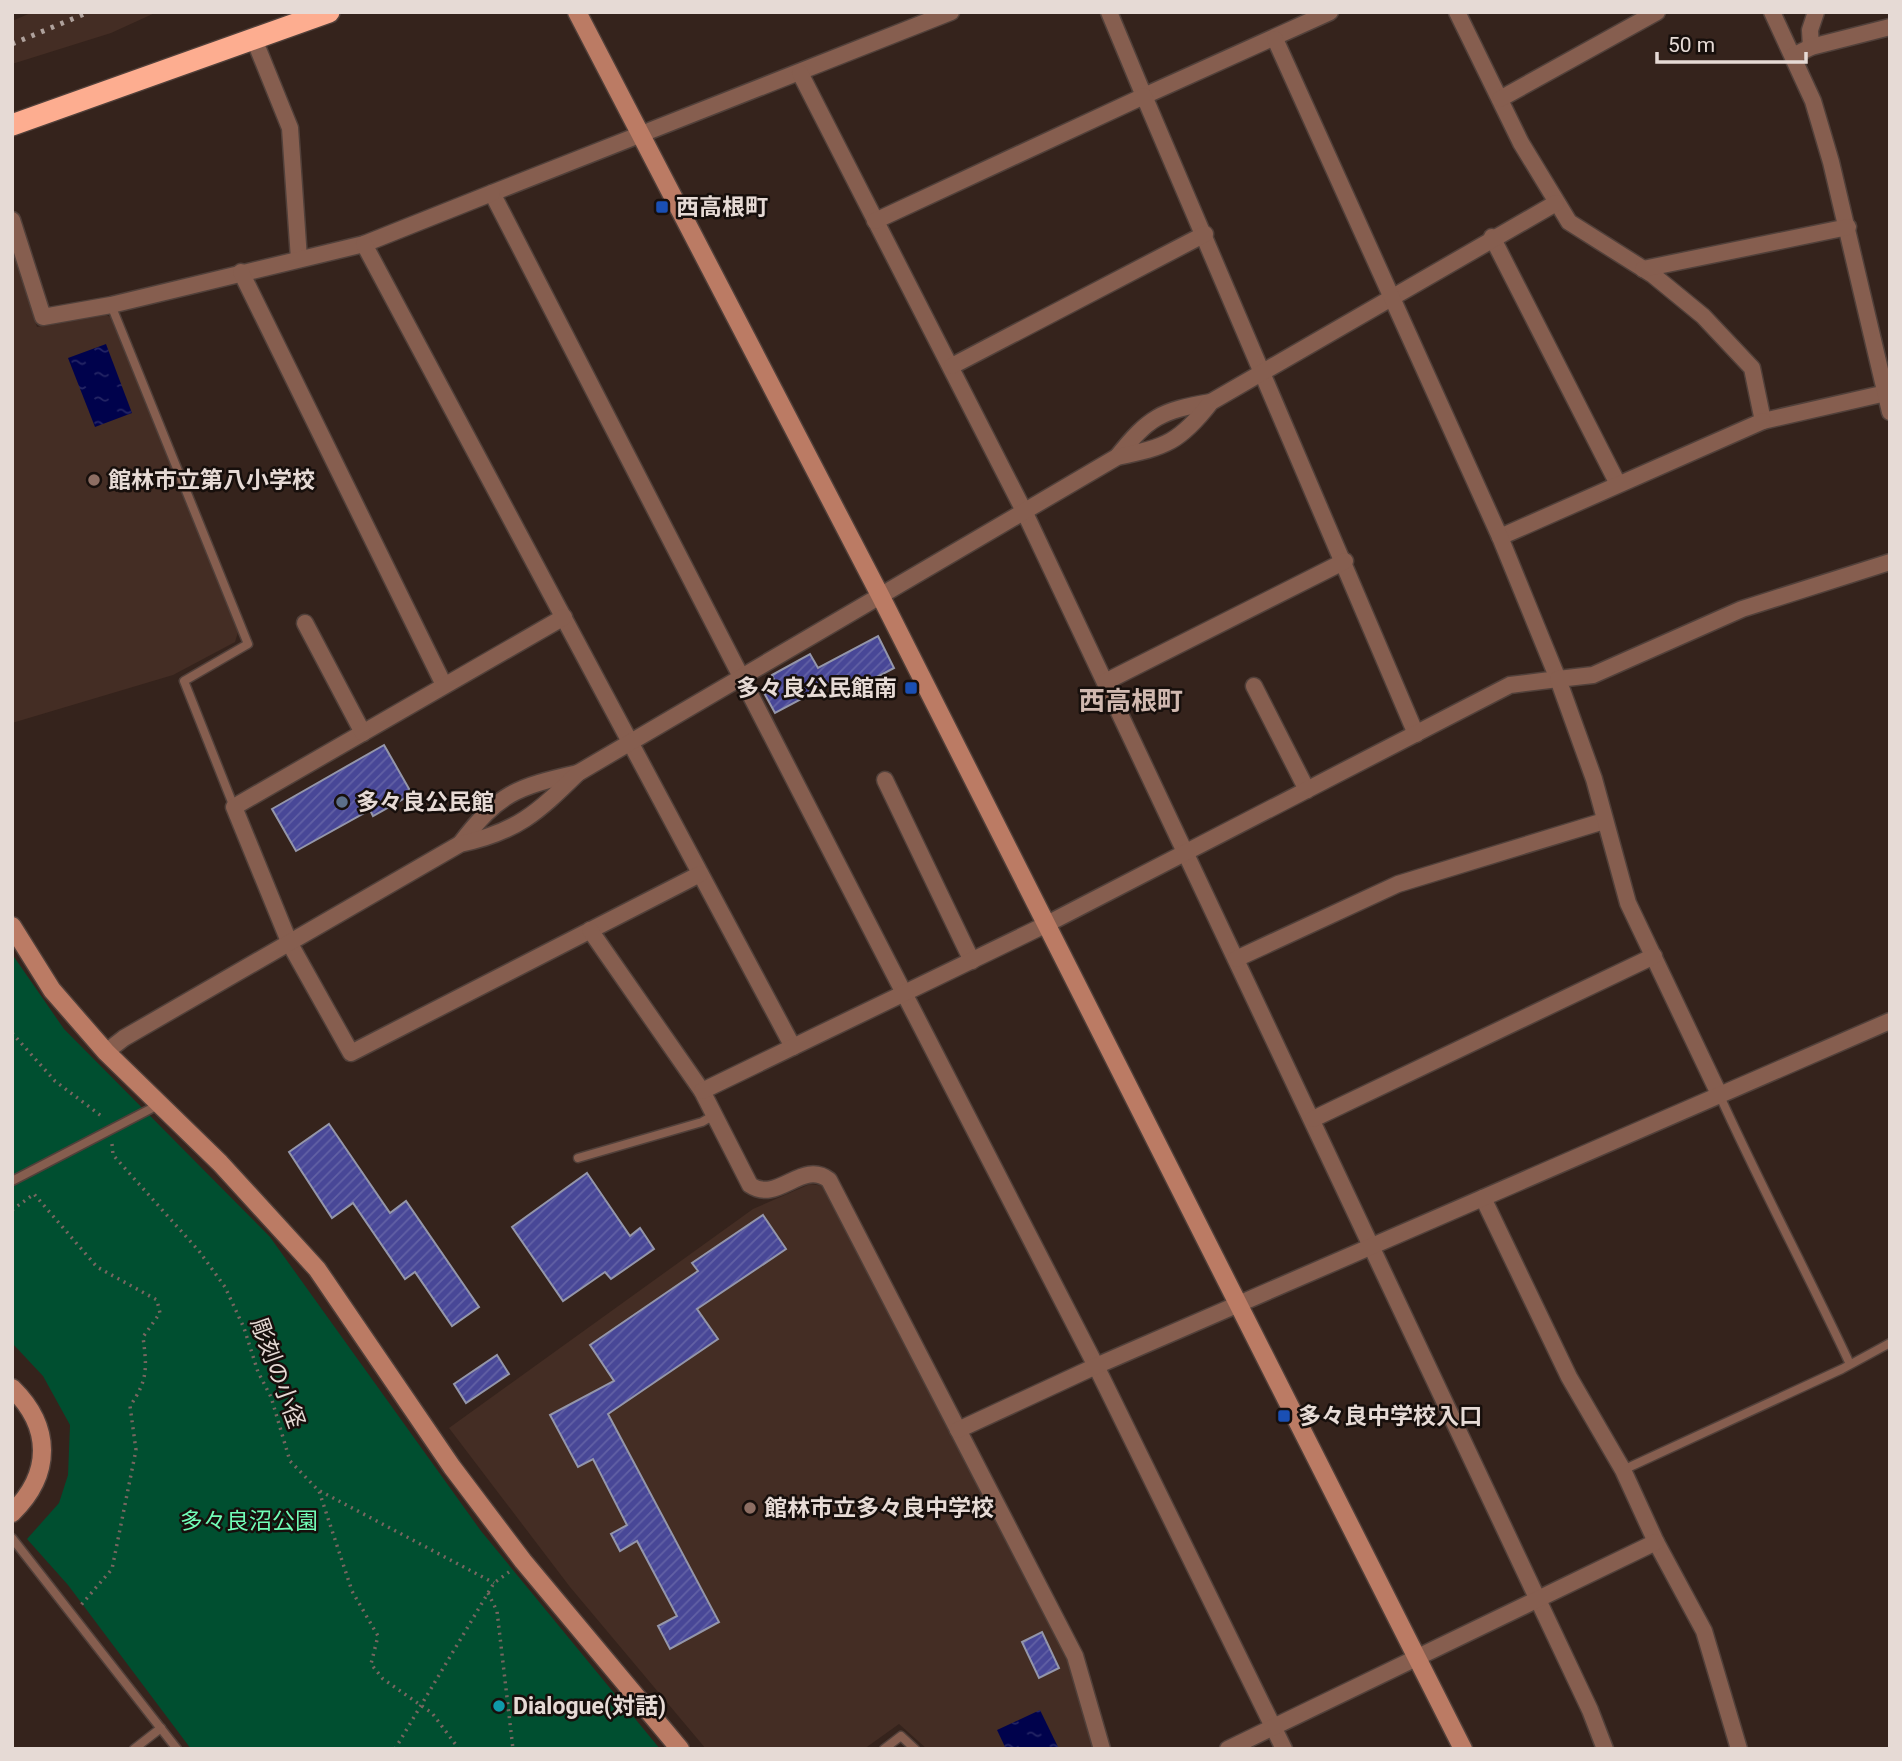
<svg xmlns="http://www.w3.org/2000/svg" width="1902" height="1761" viewBox="0 0 1902 1761" font-family="Roboto,'Noto Sans JP',sans-serif">
<style>
.built{fill:#442d24}
.park{fill:#004f30}
.water{fill:url(#water-ripples)}
.building{fill:url(#building-hatch);stroke:#9496aa;stroke-width:2}
.lines{fill:none;stroke-linecap:round;stroke-linejoin:round}
.lane-casing{stroke:#51403a;stroke-width:11}
.street-casing{stroke:#51403a;stroke-width:19}
.secondary-casing{stroke:#51403a;stroke-width:21}
.highway-casing{stroke:#51403a;stroke-width:24}
.path{stroke:#776761;stroke-width:3.5;stroke-dasharray:2 5;stroke-linecap:butt}
.lane{stroke:#865e4f;stroke-width:8}
.street{stroke:#865e4f;stroke-width:16}
.secondary{stroke:#bb7b64;stroke-width:18}
.highway{stroke:#fdad90;stroke-width:21}
.rail{stroke:#afa19c;stroke-width:5;stroke-dasharray:3.5 7;stroke-linecap:butt}
.transit-dot{fill:#1a4fb4;stroke:#170f0c;stroke-width:2.5}
.education-dot{fill:#8d6e63;stroke:#170f0c;stroke-width:2.5}
.service-dot{fill:#5c6f8a;stroke:#170f0c;stroke-width:2.5}
.culture-dot{fill:#0f9aa8;stroke:#170f0c;stroke-width:2.5}
.labels{text-anchor:middle;stroke-width:5;stroke-linejoin:round;paint-order:stroke}
.poi-label{font-size:23px;font-weight:bold;fill:#e6dad5;stroke:#170f0c;text-anchor:start}
.street-label{font-size:23px;fill:#e6dad5;stroke:#170f0c}
.park-label{font-size:23px;fill:#71fdb7;stroke:#170f0c}
.quarter-label{font-size:26px;font-weight:bold;fill:#d0b8af;stroke:#170f0c}
</style>
<defs>
<pattern id="water-ripples" width="26" height="14" patternUnits="userSpaceOnUse" patternTransform="scale(1.75)"><rect width="26" height="14" fill="#00024c"/><path d="M2 4q2-2 4 0t4 0M15 11q2-2 4 0t4 0" fill="none" stroke="#252665"/></pattern>
<pattern id="building-hatch" width="6" height="6" patternUnits="userSpaceOnUse" patternTransform="scale(1.75)"><rect width="6" height="6" fill="#484797"/><path d="M-1 1l2-2M0 6l6-6M5 7l2-2" fill="none" stroke="#6261a5"/></pattern>
</defs>
<rect width="100%" height="100%" fill="#35231c"/>
<!-- built -->
<g class="built">
<path d="M33,12H157L111,33L12,64V21Z"/>
<path d="M12,251L37,327L101,312L112,318L238,632L235,642L173,675L12,723Z"/>
<path d="M810,1184L824,1186L1068,1658L1094,1749H927L899,1724L864,1749H706L570,1587L449,1428L753,1209Z"/>
</g>
<!-- park -->
<path class="park" d="M12,954L64,1029L270,1237L481,1531L660,1749H191L68,1585L27,1539L59,1503L68,1475L70,1425L43,1376L12,1343Z"/>
<!-- water -->
<g class="water">
<path d="M106,344L132,413L95,427L68,358Z"/>
<path d="M1040,1710L1059,1749H1006L997,1730Z"/>
</g>
<!-- building -->
<g class="building">
<path d="M878,636L894,668L843,695L835,681L775,713L763,691L776,684L772,675L810,654L818,668Z"/>
<path d="M384,745L412,794L373,816L370,810L296,851L272,809Z"/>
<path d="M329,1124L390,1213L406,1201L479,1307L452,1326L415,1272L405,1279L353,1203L332,1218L289,1152Z"/>
<path d="M587,1173L630,1236L640,1228L654,1249L611,1279L605,1272L563,1301L512,1227Z"/>
<path d="M763,1215L786,1249L697,1309L718,1339L608,1414L719,1622L670,1649L658,1626L677,1616L637,1541L620,1551L611,1534L627,1525L593,1459L578,1467L550,1415L614,1381L590,1345L698,1271L692,1263Z"/>
<path d="M497,1355L509,1374L466,1403L454,1384Z"/>
<path d="M1042,1632L1059,1668L1039,1678L1022,1642Z"/>
</g>
<g class="lines">
<defs>
<g id="lane">
<path d="M111,305L248,644L184,681L234,807"/>
<path d="M1719,1094C1760,1185 1807,1272 1849,1362"/>
<path d="M578,1158L702,1122L716,1114"/>
<path d="M12,1181L160,1104"/>
<path d="M1623,1470L1842,1369L1890,1343"/>
<path d="M12,1538L177,1749"/>
<path d="M134,1749L161,1728"/>
<path d="M884,1749L901,1736L915,1749"/>
</g>
<g id="street">
<path d="M951,12L492,193L1096,1366L1284,1749"/>
<path d="M1109,12L1144,96L1330,12"/>
<path d="M1457,12L1521,143L1569,222L1653,275L1703,316L1752,368L1763,421L1886,393"/>
<path d="M1772,12L1813,101L1831,162L1890,412"/>
<path d="M254,39L290,128L299,259"/>
<path d="M1811,47L1810,30L1816,12"/>
<path d="M1793,56L1811,47L1890,27"/>
<path d="M800,73L1024,511L1590,1710L1605,1749"/>
<path d="M1500,99L1657,12"/>
<path d="M12,220L43,317L111,305L364,244L492,193"/>
<path d="M875,221L1144,96L1416,734"/>
<path d="M1492,237L1618,484"/>
<path d="M364,244L793,1047"/>
<path d="M1643,269L1848,227"/>
<path d="M241,272L444,685"/>
<path d="M952,366L1205,234"/>
<path d="M1117,457C1149,417 1160,411 1211,402"/>
<path d="M1500,537L1763,421"/>
<path d="M564,617L234,807L290,944L351,1053L700,874"/>
<path d="M305,623L363,733"/>
<path d="M1105,682L1345,561"/>
<path d="M1254,686L1307,790"/>
<path d="M885,780L972,961"/>
<path d="M460,844C499,793 516,787 578,773"/>
<path d="M590,930L702,1091L750,1185C778,1204 802,1159 829,1180L1075,1656L1102,1749"/>
<path d="M1236,959L1398,884L1604,821"/>
<path d="M106,1052L124,1038L460,844C517,832 537,813 578,773L1117,457C1166,447 1180,442 1211,402L1556,203"/>
<path d="M702,1091L1047,924L1510,685L1558,679L1500,537L1275,39"/>
<path d="M1719,1094L1628,903L1594,779L1558,679L1593,675L1742,609L1890,562"/>
<path d="M1313,1119L1654,956"/>
<path d="M1483,1198L1569,1377L1623,1470L1656,1542L1704,1631L1739,1749"/>
<path d="M958,1430L1096,1366L1890,1021"/>
<path d="M1228,1749L1656,1542"/>
</g>
<g id="secondary">
<path d="M577,12L880,595L1463,1749"/>
<path d="M12,926L52,990L106,1052L220,1163L317,1269L452,1467L523,1561L680,1749"/>
<path d="M12,1388C52,1427 52,1474 12,1513"/>
</g>
<path id="highway" d="M12,125L329,12"/>
</defs>
<!-- lane casing -->
<use href="#lane" class="lane-casing"/>
<!-- street casing -->
<use href="#street" class="street-casing"/>
<!-- secondary casing -->
<use href="#secondary" class="secondary-casing"/>
<!-- highway casing -->
<use href="#highway" class="highway-casing"/>
<!-- path -->
<g class="path">
<path d="M12,1033L55,1081L104,1118"/>
<path d="M112,1144L113,1155L199,1251L225,1287L244,1328L258,1372L271,1397L290,1461L319,1491L352,1591L378,1636L371,1664L383,1679L432,1713L459,1749"/>
<path d="M12,1210L34,1194L97,1267L157,1300L160,1313L143,1337C147,1368 148,1380 130,1406L136,1450L112,1569L81,1605"/>
<path d="M320,1491L494,1583"/>
<path d="M488,1593L497,1611L513,1749"/>
<path d="M395,1749L494,1583L509,1572"/>
</g>
<!-- lane -->
<use href="#lane" class="lane"/>
<!-- street -->
<use href="#street" class="street"/>
<!-- secondary -->
<use href="#secondary" class="secondary"/>
<!-- highway -->
<use href="#highway" class="highway"/>
<!-- rail -->
<path class="rail" d="M12,44L89,12"/>
</g>
<!-- markers -->
<g class="transit-dot">
<rect x="655" y="200" width="14" height="14" rx="3.5"/>
<rect x="904" y="681" width="14" height="14" rx="3.5"/>
<rect x="1277" y="1409" width="14" height="14" rx="3.5"/>
</g>
<g class="education-dot">
<circle cx="94" cy="480" r="7"/>
<circle cx="750" cy="1508" r="7"/>
</g>
<circle class="service-dot" cx="342" cy="802" r="7"/>
<circle class="culture-dot" cx="499" cy="1706" r="7"/>
<g class="labels">
<!-- poi labels -->
<g class="poi-label">
<text x="676" y="215">西高根町</text>
<text x="108" y="488">館林市立第八小学校</text>
<text x="897" y="696" text-anchor="end">多々良公民館南</text>
<text x="356" y="810">多々良公民館</text>
<text x="1298" y="1424">多々良中学校入口</text>
<text x="764" y="1516">館林市立多々良中学校</text>
<text x="513" y="1714">Dialogue(対話)</text>
</g>
<!-- street labels -->
<g class="street-label">
<text transform="translate(278 1373) rotate(70)" y="8">彫刻の小径</text>
</g>
<!-- park labels -->
<g class="park-label">
<text x="249" y="1529">多々良沼公園</text>
</g>
<!-- quarter labels -->
<g class="quarter-label">
<text x="1131" y="710">西高根町</text>
</g>
</g>
<!-- border -->
<rect width="1902" height="1761" fill="none" stroke="#e6dad5" stroke-width="28"/>
<!-- scale -->
<path d="M1657 52v10h149v-10" fill="none" stroke="#e6dad5" stroke-width="3.5"/>
<text x="1668" y="52" font-size="21" fill="#e6dad5" stroke="#170f0c" stroke-width="5" paint-order="stroke">50 m</text>
</svg>
